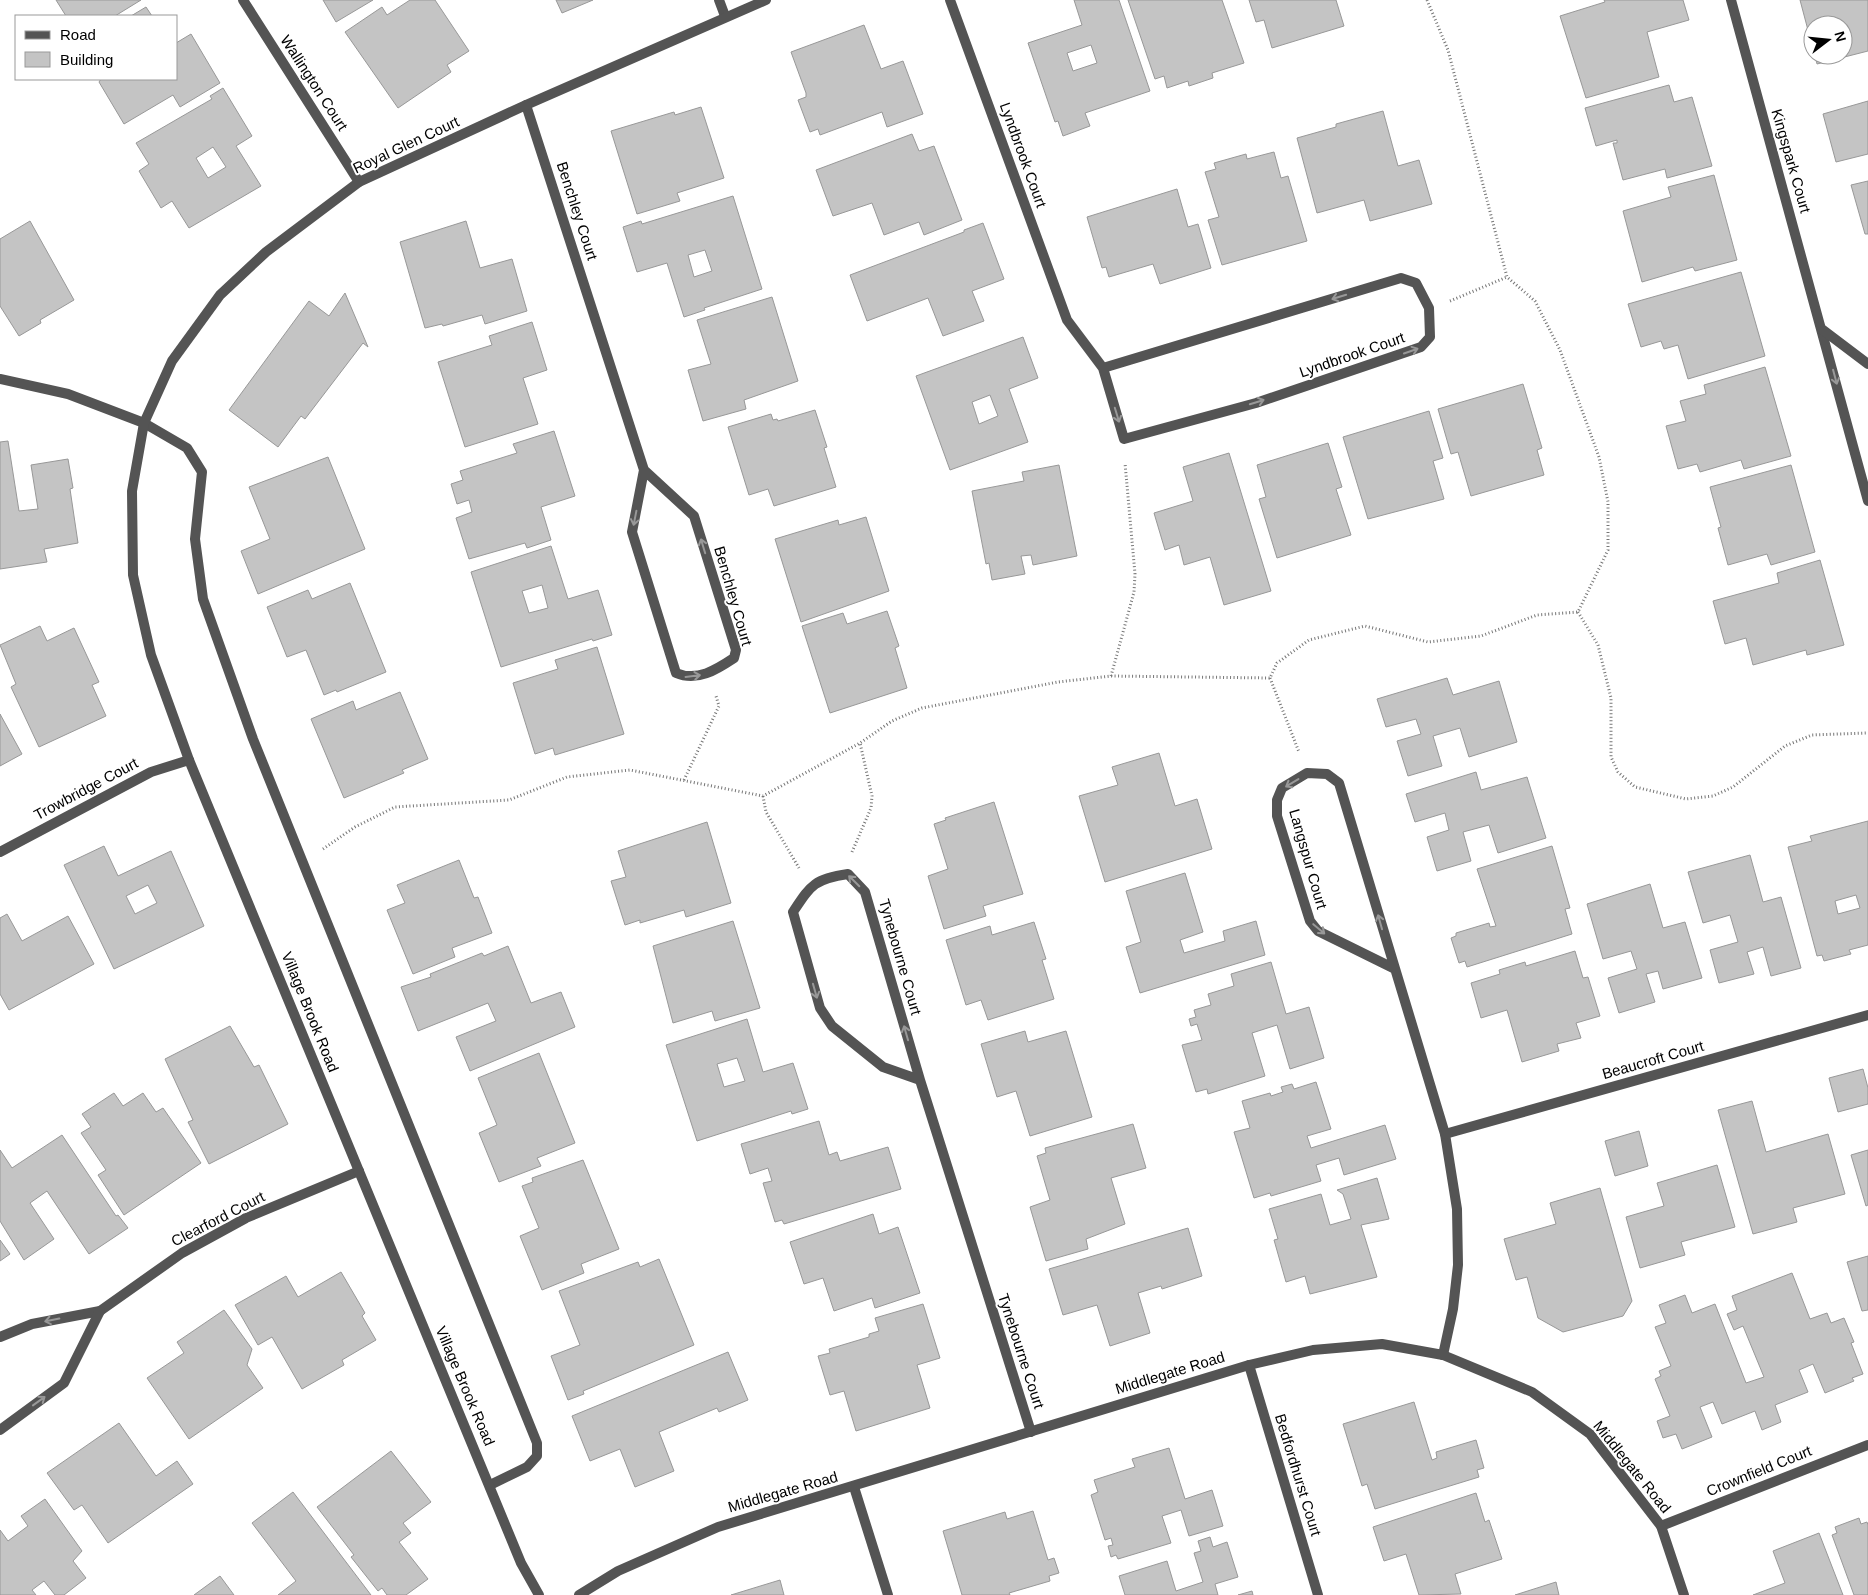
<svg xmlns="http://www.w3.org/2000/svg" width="1868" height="1595" viewBox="0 0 1868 1595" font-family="Helvetica,sans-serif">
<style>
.building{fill:#c4c4c4;stroke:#989898;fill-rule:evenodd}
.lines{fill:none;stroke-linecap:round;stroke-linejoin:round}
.path{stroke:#767676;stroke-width:3;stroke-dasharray:1 2.5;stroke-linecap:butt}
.lane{stroke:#545454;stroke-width:10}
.street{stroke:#545454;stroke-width:10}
.oneway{stroke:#989898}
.labels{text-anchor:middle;stroke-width:4;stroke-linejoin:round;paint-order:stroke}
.street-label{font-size:15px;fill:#000;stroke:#fff}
</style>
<rect width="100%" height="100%" fill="#fff"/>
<!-- building -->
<g class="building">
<path d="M56,0H141L115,16H66Z"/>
<path d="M323,0H373L336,22Z"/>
<path d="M410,0H435L469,51L447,65L451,72L398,108L345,32L382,7L387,15Z"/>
<path d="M556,0H593L562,13Z"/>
<path d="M1074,0H1119L1150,91L1085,113L1090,126L1063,136L1058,121L1055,122L1028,43L1082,25ZM1091,45L1097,63L1073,71L1067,53Z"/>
<path d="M1128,0H1222L1244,63L1212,73L1213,78L1189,86L1188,81L1167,88L1164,76L1155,79Z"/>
<path d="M1249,0H1336L1344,26L1272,48L1264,20L1256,22Z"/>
<path d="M1604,0H1683L1689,20L1647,32L1659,77L1586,98L1560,16L1605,2Z"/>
<path d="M1800,0H1868V51L1817,64L1815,55H1843V25H1813V49Z"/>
<path d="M146,7L152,16H131Z"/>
<path d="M864,25L881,69L903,61L923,114L887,127L882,112L820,135L818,129L810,132L798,100L806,97V93L791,52Z"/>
<path d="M191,34L220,83L180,107L173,95L124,124L99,82L101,79H176V43Z"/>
<path d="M1669,85L1674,102L1692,97L1712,166L1667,178L1665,169L1623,180L1613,143H1617V140L1596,146L1585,108Z"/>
<path d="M223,88L252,136L236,146L261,186L189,228L172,201L161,208L139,171L149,164L136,143L212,99L210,96ZM213,147L226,167L208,178L196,158Z"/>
<path d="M1868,101V154L1836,162L1823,114Z"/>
<path d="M701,107L724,178L677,193L680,201L637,214L611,131L674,112L675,115Z"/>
<path d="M1383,111L1398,166L1419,160L1432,204L1370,221L1364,200L1317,213L1297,138L1336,127V124Z"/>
<path d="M912,134L919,151L934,146L962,220L924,235L919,222L884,235L872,203L833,216L816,170Z"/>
<path d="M1274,152L1281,178L1288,176L1307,241L1222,265L1208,220L1219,217L1205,172L1216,169L1214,163L1246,154L1247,159Z"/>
<path d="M1714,175L1737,260L1695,271L1693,267L1642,282L1623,211L1671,197L1668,187Z"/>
<path d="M1868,181V234H1865L1851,185Z"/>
<path d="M1177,189L1188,227L1198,224L1211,268L1160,284L1153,264L1109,277L1106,267L1102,268L1087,217Z"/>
<path d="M733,196L762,289L704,308L705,310L684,317L667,263L637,272L623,227L641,221L642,224ZM705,250L712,271L694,277L688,255Z"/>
<path d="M30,221L74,300L40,320L41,323L19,336L0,306V239Z"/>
<path d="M466,221L480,268L512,259L527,311L485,324L482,315L443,326L442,324L425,328L400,242Z"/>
<path d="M983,223L1004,279L972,291L984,321L943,336L928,298L867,321L850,275L964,232V230Z"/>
<path d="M1741,272L1765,356L1688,379L1678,345L1664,349L1661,341L1641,347L1628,304Z"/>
<path d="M345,293L368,347L363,343L305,419L301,416L278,447L229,410L309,301L329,316Z"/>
<path d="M772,297L798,381L744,400L746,409L703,421L688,370L711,364L697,320Z"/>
<path d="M532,322L547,370L523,378L538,424L465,447L438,362L492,345L489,336Z"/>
<path d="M1023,337L1038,378L1009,389L1028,442L950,470L916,376ZM990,395L998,416L979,424L972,402Z"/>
<path d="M1765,367L1791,456L1744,469L1741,460L1700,472L1697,464L1678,469L1666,426L1686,421L1680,401L1706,394L1704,385Z"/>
<path d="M1523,384L1542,448L1537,450L1544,475L1471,496L1458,452L1451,454L1438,409Z"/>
<path d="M815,410L827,447L824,448L836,487L774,506L768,489L749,495L728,427L771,414L773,420L777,419L778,421Z"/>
<path d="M1429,411L1443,458L1433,461L1444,499L1368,519L1343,437Z"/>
<path d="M554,431L575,496L541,507L551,540L527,548L525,543L469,559L456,518L472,512L469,500L457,504L451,484L463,480L460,471L517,453L513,444Z"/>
<path d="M8,441L19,511L38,509L31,465L68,459L73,488L70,489L78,543L44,549L47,562L0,569V442Z"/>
<path d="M1328,443L1342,487L1336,489L1351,535L1277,558L1259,499L1266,497L1257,465Z"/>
<path d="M1229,453L1271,591L1224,605L1210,557L1184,565L1179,545L1165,550L1154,513L1193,501L1183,467Z"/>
<path d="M328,457L365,549L258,594L241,551L270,539L249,487Z"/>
<path d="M1059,465L1077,556L1033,565L1031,555L1021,556L1025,574L992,580L989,563L986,564L972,491L1024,481L1022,472Z"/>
<path d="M1791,465L1815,552L1771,565L1767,554L1728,565L1718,528L1721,527L1710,487Z"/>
<path d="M866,517L889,591L801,622L775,539L838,520L839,525Z"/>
<path d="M551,546L568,599L598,590L612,635L593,641L592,639L501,667L471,572ZM542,585L548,608L529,613L522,591Z"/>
<path d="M1820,560L1844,645L1807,655L1806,650L1753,665L1746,638L1725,644L1713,601L1779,583L1777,573Z"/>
<path d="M350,583L386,672L337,692L336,690L324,695L306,650L287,657L267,607L308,590L312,599Z"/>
<path d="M887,611L899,646L895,648L907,688L830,713L802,626L843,613L847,624Z"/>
<path d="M40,626L47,641L74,628L99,682L92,685L106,716L39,747L11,687L16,684L0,645Z"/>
<path d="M597,647L624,734L555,755L553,748L535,754L513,683L558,669L555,660Z"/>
<path d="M1447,678L1453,695L1499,681L1517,742L1469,757L1460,728L1433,736L1442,766L1408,776L1397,741L1421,734L1416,719L1386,727L1377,699Z"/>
<path d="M400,692L428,759L402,770L404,773L344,798L311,719L353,701L356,710Z"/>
<path d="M0,714L22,754L0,766Z"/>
<path d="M1159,753L1175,806L1197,799L1212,849L1105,882L1079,796L1118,785L1112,767Z"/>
<path d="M1476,772L1481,790L1527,777L1546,838L1498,853L1489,825L1463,832L1471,861L1437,871L1427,837L1449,830L1445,813L1415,822L1406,794Z"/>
<path d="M994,802L1023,894L983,906L986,916L944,929L928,876L948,869L934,824L946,820L945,818Z"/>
<path d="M1868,821V945L1849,950L1851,954L1824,961L1822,955L1817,956L1788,847L1812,841L1810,836ZM1856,895L1860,908L1838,914L1835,901Z"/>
<path d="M707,822L731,903L686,917L684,910L640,923V920L625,925L611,881L626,877L618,851Z"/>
<path d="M104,846L118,876L171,851L204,926L114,969L64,865ZM148,885L157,903L135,914L126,896Z"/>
<path d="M1552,846L1570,908L1565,909L1572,934L1467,967L1465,961L1459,963L1451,938L1456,936V933L1489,923L1490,927L1496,926L1477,869Z"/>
<path d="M1750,855L1763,902L1781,897L1801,968L1771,976L1763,947L1747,952L1754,974L1719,983L1710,950L1738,942L1730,915L1703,923L1688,872Z"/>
<path d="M459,860L474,898L478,897L492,933L452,948L455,957L413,974L387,910L405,903L397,885Z"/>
<path d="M1185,873L1203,932L1180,940L1184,953L1225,941L1223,931L1256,921L1265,955L1140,993L1126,947L1141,942L1126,891Z"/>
<path d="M1650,884L1663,928L1685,922L1702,978L1663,989L1658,971L1646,974L1655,1002L1619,1013L1608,978L1637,969L1631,951L1603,959L1587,904Z"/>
<path d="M7,914L22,941L68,916L94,964L9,1010L0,994V918Z"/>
<path d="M733,921L760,1008L715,1021L712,1011L673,1023L653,946Z"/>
<path d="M1034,922L1046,959L1042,960L1054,999L988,1020L981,1000L966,1005L946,940L990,926L992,935Z"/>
<path d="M508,946L531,1003L561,992L575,1027L470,1071L456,1037L496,1021L488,1003L418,1031L401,987L431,977L430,974L482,953L484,956Z"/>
<path d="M1575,951L1583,978L1588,977L1600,1016L1576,1023L1581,1038L1557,1044L1559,1051L1522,1062L1507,1010L1481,1018L1471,983L1500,974L1499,970L1525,962L1526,966Z"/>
<path d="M1271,962L1286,1014L1309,1007L1324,1058L1290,1069L1277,1025L1252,1033L1265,1076L1208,1094L1207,1089L1196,1092L1182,1045L1202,1040L1197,1024L1191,1026L1189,1019L1196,1017L1194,1010L1211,1005L1208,994L1234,986L1231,974Z"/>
<path d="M747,1019L763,1072L793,1063L808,1109L792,1114L791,1111L697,1141L666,1045ZM737,1058L745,1081L724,1087L717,1064Z"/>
<path d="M230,1026L254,1067L259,1065L288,1124L209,1164L188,1122L193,1120L165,1059Z"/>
<path d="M1025,1031L1028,1042L1066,1031L1092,1117L1030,1136L1016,1091L997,1097L981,1044Z"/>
<path d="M539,1053L575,1143L537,1158L541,1166L499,1182L479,1133L497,1125L478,1078Z"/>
<path d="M1863,1069L1868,1088V1104L1838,1112L1829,1078Z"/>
<path d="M1316,1082L1331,1129L1307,1136L1311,1148L1385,1125L1396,1159L1344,1175L1339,1158L1316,1165L1321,1181L1271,1196L1270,1193L1254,1198L1234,1132L1250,1128L1242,1101L1270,1093L1271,1096L1283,1092L1281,1087L1292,1084L1294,1089Z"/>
<path d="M114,1093L123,1106L143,1093L156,1112L163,1108L201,1163L124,1215L98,1175L106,1170L81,1133L91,1127L82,1114Z"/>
<path d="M1752,1101L1766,1152L1828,1134L1845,1194L1793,1208L1797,1222L1753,1234L1718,1110Z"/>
<path d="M819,1121L829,1155L837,1152L840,1161L888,1147L901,1189L784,1224L782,1220L775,1222L763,1183L772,1181L768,1168L750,1174L741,1144Z"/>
<path d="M1133,1124L1146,1168L1111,1178L1125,1224L1086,1239L1088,1249L1046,1261L1030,1207L1050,1200L1037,1156L1046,1153L1045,1148Z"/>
<path d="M1639,1131L1648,1166L1615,1176L1605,1141Z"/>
<path d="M62,1135L116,1216L118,1215L128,1228L89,1254L47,1191L30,1203L54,1239L24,1260L0,1221V1150L12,1168Z"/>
<path d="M1868,1150V1205L1866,1206L1851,1155Z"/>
<path d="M583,1160L619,1249L581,1264L584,1273L542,1290L520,1236L539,1228L522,1186L533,1182L532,1178Z"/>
<path d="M1717,1165L1735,1227L1681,1242L1685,1255L1640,1268L1626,1217L1664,1206L1657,1183Z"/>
<path d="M1377,1178L1389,1219L1361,1225L1377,1277L1310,1294L1305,1276L1286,1282L1274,1240L1278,1239L1269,1209L1321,1194L1330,1225L1351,1219L1343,1194L1337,1190Z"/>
<path d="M1600,1188L1632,1301L1623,1316L1563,1332L1538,1318L1527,1277L1516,1280L1504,1239L1556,1224L1550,1203Z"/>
<path d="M873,1214L879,1234L898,1227L920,1293L875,1308L872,1298L834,1311L823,1278L804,1284L790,1242Z"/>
<path d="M1188,1228L1202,1276L1162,1289L1161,1286L1138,1293L1150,1333L1110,1346L1097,1305L1063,1315L1049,1269Z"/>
<path d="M0,1240L10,1254L0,1261Z"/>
<path d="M1868,1256V1310L1862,1311L1847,1262Z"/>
<path d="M659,1259L694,1345L583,1391L584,1394L568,1400L551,1356L580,1345L559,1291L638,1262L640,1267Z"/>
<path d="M341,1272L365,1313L362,1316L376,1340L342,1360L344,1365L302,1389L272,1337L258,1345L235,1305L286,1276L298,1297Z"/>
<path d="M1792,1273L1810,1319L1827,1313L1831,1323L1844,1318L1854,1342L1851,1343L1863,1374L1852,1378L1854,1381L1825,1393L1813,1364L1799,1370L1808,1392L1775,1405L1781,1422L1762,1430L1755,1411L1722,1424L1713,1402L1700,1407L1712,1437L1682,1449L1676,1434L1663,1438L1657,1421L1670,1416L1655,1379L1661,1376L1659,1371L1671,1366L1655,1327L1666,1323L1659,1305L1685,1295L1692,1313L1715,1304L1746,1383L1764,1377L1743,1326L1734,1330L1727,1314L1737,1310L1732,1296Z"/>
<path d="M923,1304L940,1358L917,1365L930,1408L856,1431L844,1391L830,1395L818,1356L830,1353L829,1349L869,1337V1334L879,1331L875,1318Z"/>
<path d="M224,1310L252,1349L247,1365L263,1388L189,1439L147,1378L184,1353L177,1342Z"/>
<path d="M728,1352L748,1400L719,1412L717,1408L659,1432L674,1471L635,1487L620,1449L590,1461L572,1416Z"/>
<path d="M1414,1402L1432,1460L1437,1458L1436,1452L1476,1440L1484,1468L1477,1470L1479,1477L1375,1509L1367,1484L1362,1486L1343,1424Z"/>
<path d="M119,1423L156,1476L177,1461L193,1484L108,1543L82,1505L74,1510L47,1473Z"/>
<path d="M1169,1448L1185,1499L1212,1490L1223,1526L1189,1536L1181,1510L1162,1516L1171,1543L1118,1559L1116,1555L1111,1557L1108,1546L1113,1545L1111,1538L1105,1540L1091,1495L1098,1492L1094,1480L1135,1467L1132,1459Z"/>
<path d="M391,1451L431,1502L403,1523L411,1533L399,1542L428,1579L406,1595H387L382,1588L378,1591L351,1557L354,1555L317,1507Z"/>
<path d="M293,1492L371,1595H278L296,1581L252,1523Z"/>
<path d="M1476,1493L1485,1522L1489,1520L1502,1559L1455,1574L1461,1594L1419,1595L1406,1554L1384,1561L1373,1527Z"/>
<path d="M45,1499L82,1551L73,1561L86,1578L64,1595H55L44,1581L32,1590L36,1595H0V1530L8,1541L28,1526L21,1516Z"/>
<path d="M1033,1511L1048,1560L1054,1558L1059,1573L1049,1576L1050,1581L1009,1593L1010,1595H962L943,1531L1005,1512L1007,1519Z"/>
<path d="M1859,1518L1861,1524L1867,1522L1868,1525V1595H1854L1832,1535L1837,1533L1835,1527Z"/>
<path d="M1819,1533L1843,1595H1753L1785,1583L1773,1551Z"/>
<path d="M1210,1537L1213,1547L1227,1542L1238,1577L1215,1584L1218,1595H1125L1119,1576L1167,1561L1176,1591L1203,1582L1194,1553L1201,1551L1198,1541Z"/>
<path d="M220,1576L234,1595H194Z"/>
<path d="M780,1580L784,1595H731Z"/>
<path d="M1556,1582L1559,1595H1515Z"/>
<path d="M1252,1591L1253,1595H1238Z"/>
</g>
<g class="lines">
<!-- path -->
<g class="path">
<path d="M1427,0L1448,50L1507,277L1535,301L1560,350L1599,457L1608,502V550L1578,612"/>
<path d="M1450,301L1507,277"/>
<path d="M1578,612L1598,645L1611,698V757L1618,772L1635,787L1686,799L1713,796L1733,787L1785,746L1812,735L1868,733"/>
<path d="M1111,676L1134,592L1135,574L1125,463"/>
<path d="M1270,678L1299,752"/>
<path d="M684,780L719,706L716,696"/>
<path d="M763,796L766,812L799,868"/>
<path d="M323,849L355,827L395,807L509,800L567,777L630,770L763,796L860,743L892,721L922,708L1058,682L1111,676L1270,678L1277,663L1309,640L1365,626L1428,642L1481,636L1537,615L1578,612"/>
<path d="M852,852L871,808L872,796L860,743"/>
</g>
<!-- lane -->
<path class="lane" d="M144,423L187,448L202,472L195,539L203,599L253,739L537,1443V1456L527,1467L490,1485"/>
<!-- street -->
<g class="street">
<path d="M243,0L359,182"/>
<path d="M719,0L725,16"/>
<path d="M950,0L1067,320L1103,368L1124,439L1256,403L1421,347L1430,337L1429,308L1416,283L1401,278L1103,368"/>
<path d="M1731,0L1868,501"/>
<path d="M526,105L644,470L632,532L676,673C697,682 716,670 734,658L736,650L694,516L644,470"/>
<path d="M1823,330L1868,364"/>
<path d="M0,379L68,394L144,423"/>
<path d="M0,852L151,772L189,760"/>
<path d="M1393,968L1318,931L1310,921L1277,816V800L1282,788L1307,773L1327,774L1339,783L1445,1134L1457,1209L1458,1265L1453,1309L1443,1355"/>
<path d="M920,1080L883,1067L832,1026L820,1008L793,912C811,885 814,879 848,874L865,892L920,1080L1031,1432"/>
<path d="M1445,1134L1868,1015"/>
<path d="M0,1337L32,1324L100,1311L182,1253L246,1218L359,1171"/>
<path d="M1249,1365L1318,1595"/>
<path d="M0,1430L64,1383L100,1311"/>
<path d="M854,1487L888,1595"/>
<path d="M1661,1526L1868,1445"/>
<path d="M539,1595L521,1563L189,760L151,655L133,575L132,491L144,423L172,361L220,295L266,252L359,182L526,105L766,0"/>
<path d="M579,1595L618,1571L718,1527L1249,1365L1313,1350L1382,1344L1443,1355L1532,1392L1590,1434L1661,1526L1684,1595"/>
</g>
</g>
<!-- one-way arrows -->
<defs><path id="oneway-shaft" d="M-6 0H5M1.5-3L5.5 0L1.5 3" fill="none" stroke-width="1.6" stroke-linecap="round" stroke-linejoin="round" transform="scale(1.25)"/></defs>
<g class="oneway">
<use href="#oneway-shaft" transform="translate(1339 297) rotate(163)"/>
<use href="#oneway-shaft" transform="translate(1411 351) rotate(-19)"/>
<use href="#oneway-shaft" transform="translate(1835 377) rotate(75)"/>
<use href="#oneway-shaft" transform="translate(1257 402) rotate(-17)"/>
<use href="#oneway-shaft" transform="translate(1117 415) rotate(73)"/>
<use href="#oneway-shaft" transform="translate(635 518) rotate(101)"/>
<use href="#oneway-shaft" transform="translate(703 546) rotate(-107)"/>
<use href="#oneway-shaft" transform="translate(693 676) rotate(-7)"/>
<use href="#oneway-shaft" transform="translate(1292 783) rotate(149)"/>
<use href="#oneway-shaft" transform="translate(854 881) rotate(-135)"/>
<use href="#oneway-shaft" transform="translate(1380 922) rotate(-106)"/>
<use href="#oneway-shaft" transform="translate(1319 929) rotate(40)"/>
<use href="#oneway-shaft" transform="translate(815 991) rotate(74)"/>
<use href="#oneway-shaft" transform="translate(906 1033) rotate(-106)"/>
<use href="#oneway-shaft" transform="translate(52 1320) rotate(169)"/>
<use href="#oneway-shaft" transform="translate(39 1401) rotate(-36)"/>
</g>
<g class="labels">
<!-- street labels -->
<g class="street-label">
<text transform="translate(314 83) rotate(57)" y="5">Wallington Court</text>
<text transform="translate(406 145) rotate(-25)" y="5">Royal Glen Court</text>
<text transform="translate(1023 155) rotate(70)" y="5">Lyndbrook Court</text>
<text transform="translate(1791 161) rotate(74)" y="5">Kingspark Court</text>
<text transform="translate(577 211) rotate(72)" y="5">Benchley Court</text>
<text transform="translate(1352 355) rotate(-19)" y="5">Lyndbrook Court</text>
<text transform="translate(733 596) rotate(74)" y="5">Benchley Court</text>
<text transform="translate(86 789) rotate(-28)" y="5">Trowbridge Court</text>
<text transform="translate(1308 859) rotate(74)" y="5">Langspur Court</text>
<text transform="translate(900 957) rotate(74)" y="5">Tynebourne Court</text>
<text transform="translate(310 1012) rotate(68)" y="5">Village Brook Road</text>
<text transform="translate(1653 1060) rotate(-16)" y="5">Beaucroft Court</text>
<text transform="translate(218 1219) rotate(-27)" y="5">Clearford Court</text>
<text transform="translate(1021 1351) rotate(72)" y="5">Tynebourne Court</text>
<text transform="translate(1170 1373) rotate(-17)" y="5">Middlegate Road</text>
<text transform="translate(465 1386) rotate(67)" y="5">Village Brook Road</text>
<text transform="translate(1632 1467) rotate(51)" y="5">Middlegate Road</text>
<text transform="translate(1759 1471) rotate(-22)" y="5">Crownfield Court</text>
<text transform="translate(1298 1475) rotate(73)" y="5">Bedfordhurst Court</text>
<text transform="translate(783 1492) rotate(-16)" y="5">Middlegate Road</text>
</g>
</g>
<!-- legend -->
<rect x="15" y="15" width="162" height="65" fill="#ffffff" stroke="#999999"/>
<rect x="25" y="31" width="25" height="8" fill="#545454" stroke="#999999"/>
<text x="60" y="40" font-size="15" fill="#000000">Road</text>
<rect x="25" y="52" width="25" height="15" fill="#c4c4c4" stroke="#999999"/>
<text x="60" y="65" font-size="15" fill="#000000">Building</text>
<!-- north arrow -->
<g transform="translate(1828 40) rotate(74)"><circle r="24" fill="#ffffff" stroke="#999999"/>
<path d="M0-4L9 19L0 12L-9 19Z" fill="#000000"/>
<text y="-8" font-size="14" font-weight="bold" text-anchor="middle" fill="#000000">N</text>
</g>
</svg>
